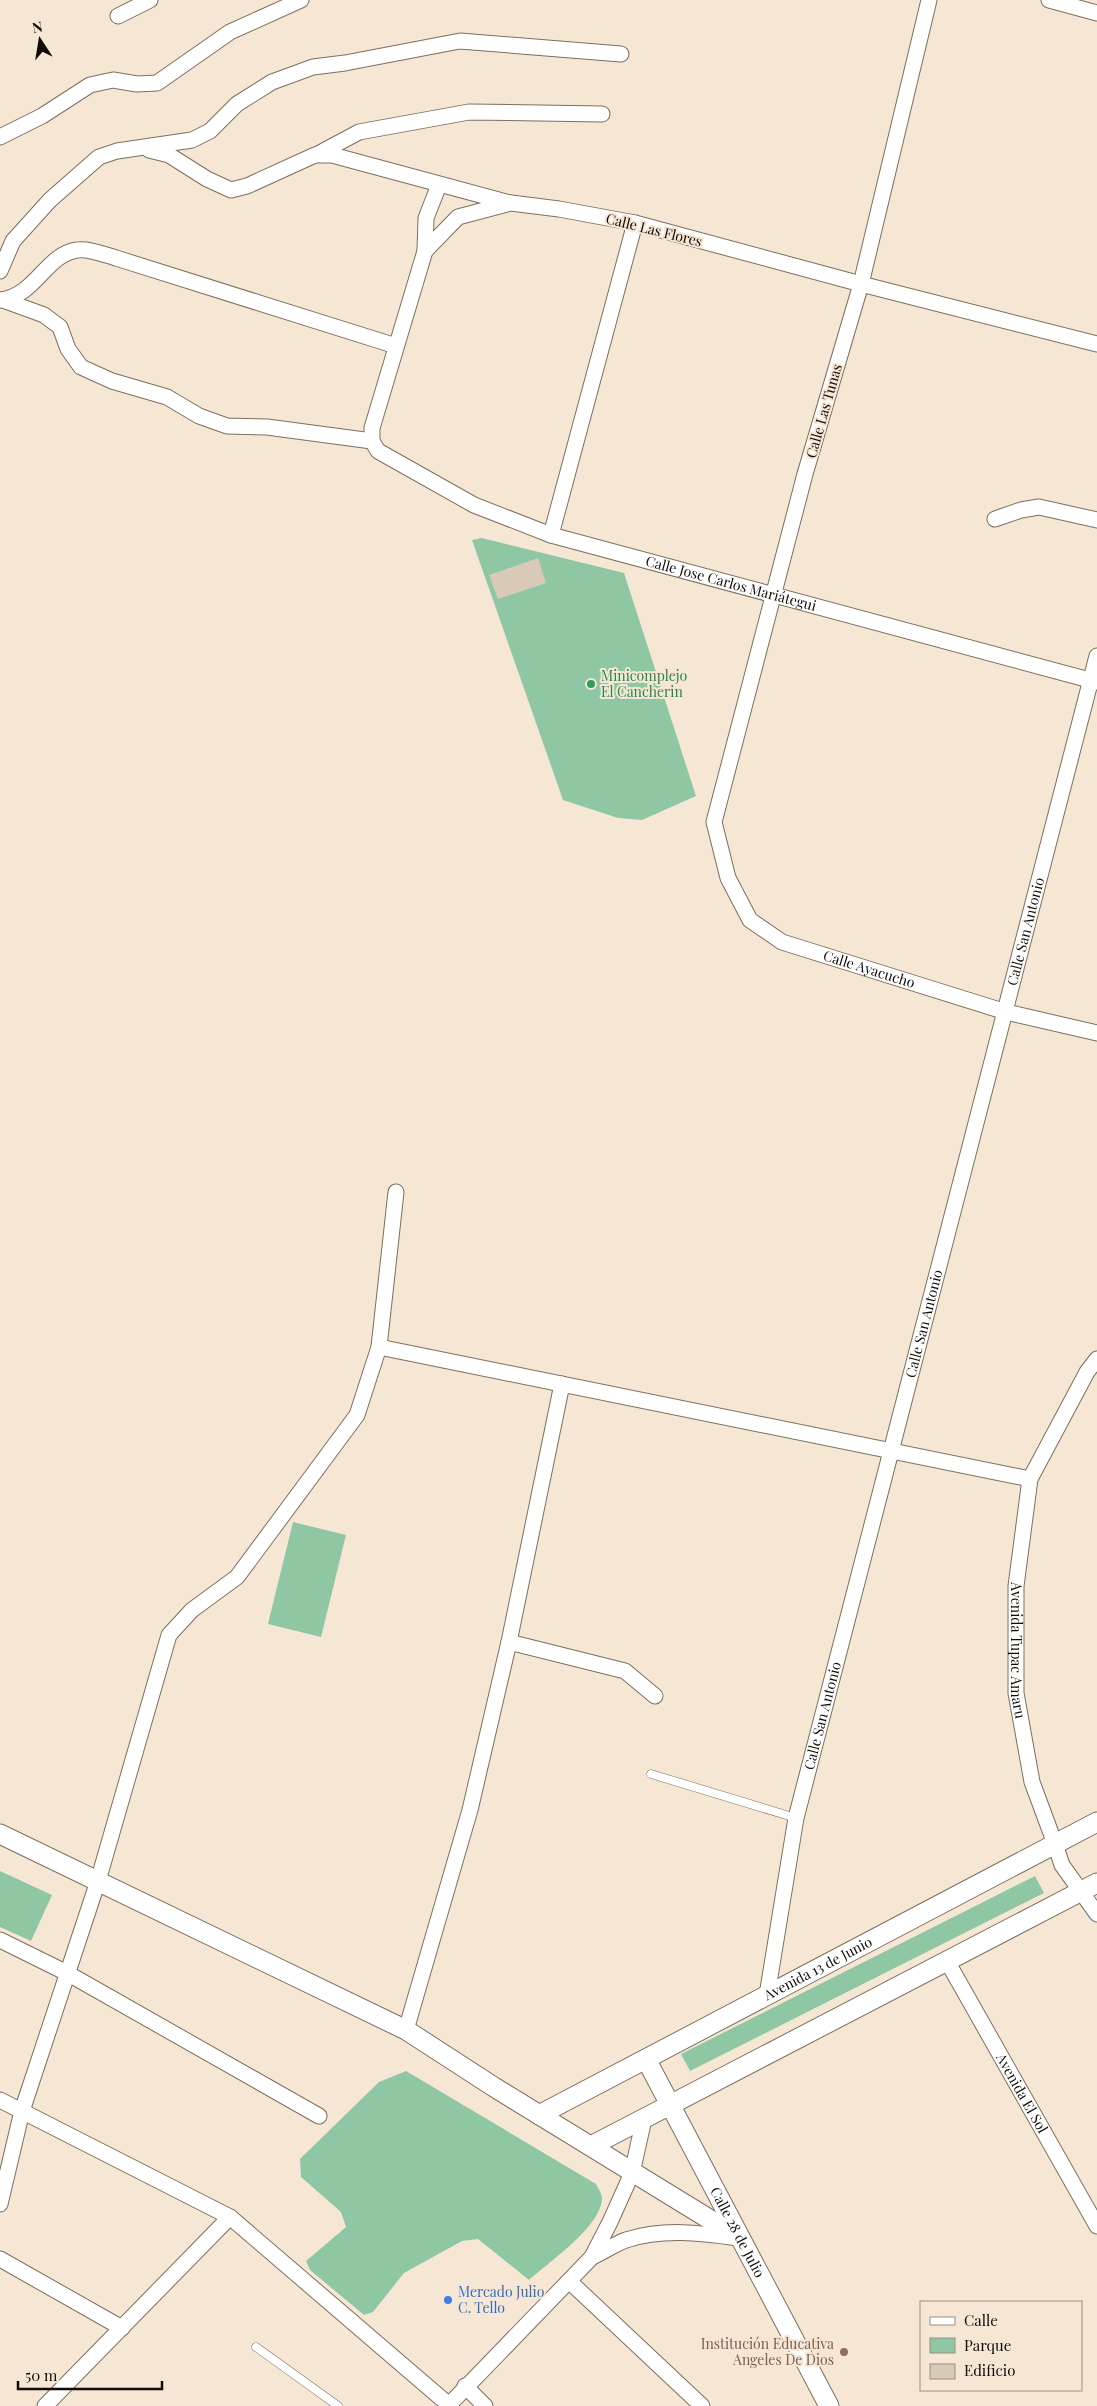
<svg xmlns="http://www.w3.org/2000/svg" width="1097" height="2406" viewBox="0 0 1097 2406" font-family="'Playfair Display',serif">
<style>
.green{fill:#8fc7a4}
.building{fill:#d9cab7}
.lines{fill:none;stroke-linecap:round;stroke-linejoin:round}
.service-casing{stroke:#7d6f5f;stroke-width:9}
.minor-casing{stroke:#7d6f5f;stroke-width:17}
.tertiary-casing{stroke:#7d6f5f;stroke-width:21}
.service{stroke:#fff;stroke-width:8}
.minor{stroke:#fff;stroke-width:15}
.tertiary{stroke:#fff;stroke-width:19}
.leisure-dot{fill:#2e9e5b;stroke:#f6e7d4;stroke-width:2}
.shop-dot{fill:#3f7fe0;stroke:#f6e7d4;stroke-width:2}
.education-dot{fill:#8d6e63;stroke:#f6e7d4;stroke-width:2}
.labels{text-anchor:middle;stroke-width:4;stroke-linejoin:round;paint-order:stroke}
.street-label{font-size:14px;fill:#100b06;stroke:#f6e7d4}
.leisure-label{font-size:14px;fill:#27864d;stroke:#f6e7d4;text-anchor:start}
.shop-label{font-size:14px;fill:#366cbe;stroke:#f6e7d4;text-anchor:start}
.education-label{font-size:14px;fill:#785e54;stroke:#f6e7d4;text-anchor:end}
</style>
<rect width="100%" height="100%" fill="#f6e7d4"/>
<!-- green -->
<g class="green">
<path d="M482,538L624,573L696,796L642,820L618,818L563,800L472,540Z"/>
<path d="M293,1522L346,1535L321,1637L268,1624Z"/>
<path d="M0,1871L52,1895L31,1941L0,1927Z"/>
<path d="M1035,1876L1044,1893L690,2071L681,2054Z"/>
<path d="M406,2071L596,2184C598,2188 602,2194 602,2198C602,2226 549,2262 529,2280L478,2239L462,2241L404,2273L373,2312L364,2315L310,2270L306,2261L346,2227L341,2212L301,2177L300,2159L379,2082Z"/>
</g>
<!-- building -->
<path class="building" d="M538,558L546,583L498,599L489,575Z"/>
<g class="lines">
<defs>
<g id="service">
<path d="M651,1774L796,1818"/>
<path d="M256,2347L338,2406"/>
</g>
<g id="minor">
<path id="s1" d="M929,0L861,284L805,474L714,822L728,878L750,920L782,942L1006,1012L1097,1033"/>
<path d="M1049,0L1097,13"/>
<path d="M118,16L150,0"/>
<path d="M0,137L42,116L90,85L113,80L137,84L157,83L230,32L301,0"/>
<path d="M149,150L169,155L207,179L231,190L247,186L315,155H332L510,203"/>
<path d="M316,155L359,132L469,112L602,114"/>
<path d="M425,251L426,218L439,185"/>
<path d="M0,271L13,241L50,200L99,157L117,151L192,140L210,131L237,104L272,82L313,67L345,63L460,41L621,54"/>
<path d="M0,300C36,296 45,255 77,250C88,248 105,255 116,258L396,346"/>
<path d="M3,300L44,315L60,327L68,349L81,367L112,381L167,397L199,416L227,426L267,427L372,441"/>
<path id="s2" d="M1097,344L861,284L635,223L559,209L511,203L458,217L425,251L372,428V441L378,451L474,505L551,535L1097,682"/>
<path d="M995,519L1021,510L1039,507L1097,520"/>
<path d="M551,535L635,223"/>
<path d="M379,1347L1030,1479"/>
<path id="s3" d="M1097,1359L1087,1372L1030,1479L1016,1586V1693L1032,1782L1055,1844L1062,1865L1097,1914"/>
<path d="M509,1642L625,1671L655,1696"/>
<path d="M0,1940L67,1973L319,2116"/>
<path id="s4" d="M947,1961L1097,2226"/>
<path id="s5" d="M767,1995L796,1818L1097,656"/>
<path d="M406,2030L470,1810L509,1642L562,1384"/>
<path d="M0,2100L230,2217L449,2405"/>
<path d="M0,2204L22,2111L98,1881L169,1635L192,1610L237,1577L357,1415L379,1347L396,1192"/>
<path d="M592,2257C603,2252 615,2244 626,2240C663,2228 701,2233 738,2238"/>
<path d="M0,2259L122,2328"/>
<path d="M569,2281L702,2406"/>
<path d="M465,2386L485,2406"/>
<path d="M45,2406L230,2217"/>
<path d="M448,2406L592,2257L610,2222L632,2173L644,2119"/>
</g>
<g id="tertiary">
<path d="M0,1834L406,2030L494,2087L740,2238"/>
<path id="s6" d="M646,2059L829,2406"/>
<path id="s7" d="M539,2115L1097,1822"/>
<path d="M591,2146L1097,1883"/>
</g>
</defs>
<!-- service casing -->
<use href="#service" class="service-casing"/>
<!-- minor casing -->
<use href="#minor" class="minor-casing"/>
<!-- tertiary casing -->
<use href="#tertiary" class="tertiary-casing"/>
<!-- service -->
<use href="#service" class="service"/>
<!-- minor -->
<use href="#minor" class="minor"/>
<!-- tertiary -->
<use href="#tertiary" class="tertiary"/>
</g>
<!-- markers -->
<circle class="leisure-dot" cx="591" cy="684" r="5"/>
<circle class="shop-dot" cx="448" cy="2300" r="5"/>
<circle class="education-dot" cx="844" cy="2352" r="5"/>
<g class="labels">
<!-- street labels -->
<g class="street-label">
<text transform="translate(654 230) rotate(14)" y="5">Calle Las Flores</text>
<text transform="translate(824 411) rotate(-74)" y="5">Calle Las Tunas</text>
<text dy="5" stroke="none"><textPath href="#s2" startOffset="1294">Calle Jose Carlos Mariátegui</textPath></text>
<text dy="5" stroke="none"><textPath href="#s5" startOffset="1095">Calle San Antonio</textPath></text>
<text dy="5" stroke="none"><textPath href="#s1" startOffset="1085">Calle Ayacucho</textPath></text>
<text dy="5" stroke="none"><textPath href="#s5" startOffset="690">Calle San Antonio</textPath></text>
<text dy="5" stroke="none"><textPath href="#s3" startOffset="310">Avenida Tupac Amaru</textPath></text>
<text dy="5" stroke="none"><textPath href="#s5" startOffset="285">Calle San Antonio</textPath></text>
<text dy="5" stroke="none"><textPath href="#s7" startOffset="315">Avenida 13 de Junio</textPath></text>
<text dy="5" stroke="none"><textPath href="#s4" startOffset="152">Avenida El Sol</textPath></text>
<text dy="5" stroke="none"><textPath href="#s6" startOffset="196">Calle 28 de Julio</textPath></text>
</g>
<!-- leisure labels -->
<g class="leisure-label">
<text x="601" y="681">Minicomplejo<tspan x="601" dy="16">El Cancherin</tspan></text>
</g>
<!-- shop labels -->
<g class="shop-label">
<text x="458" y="2297">Mercado Julio<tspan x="458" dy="16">C. Tello</tspan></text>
</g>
<!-- education labels -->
<g class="education-label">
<text x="834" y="2349">Institución Educativa<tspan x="834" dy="16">Angeles De Dios</tspan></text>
</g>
</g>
<!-- legend -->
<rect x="920" y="2301" width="162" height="90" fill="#f6e7d4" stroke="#9a8f82"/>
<rect x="930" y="2317" width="25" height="8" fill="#ffffff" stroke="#9a8f82"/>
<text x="964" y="2326" font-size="15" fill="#100b06">Calle</text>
<rect x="930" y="2338" width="25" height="15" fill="#8fc7a4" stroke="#9a8f82"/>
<text x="964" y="2351" font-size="15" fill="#100b06">Parque</text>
<rect x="930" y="2364" width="25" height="15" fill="#d9cab7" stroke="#9a8f82"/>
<text x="964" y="2376" font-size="15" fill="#100b06">Edificio</text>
<!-- north arrow -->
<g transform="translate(40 40) rotate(348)" stroke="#f6e7d4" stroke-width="4" paint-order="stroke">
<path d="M0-4L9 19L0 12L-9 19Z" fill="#100b06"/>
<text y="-8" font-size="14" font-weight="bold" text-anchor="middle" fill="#100b06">N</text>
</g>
<!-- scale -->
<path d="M18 2381v8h144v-8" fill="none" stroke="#100b06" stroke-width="2.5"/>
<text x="25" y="2381" font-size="15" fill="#100b06" stroke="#f6e7d4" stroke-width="4" paint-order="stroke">50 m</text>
</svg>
